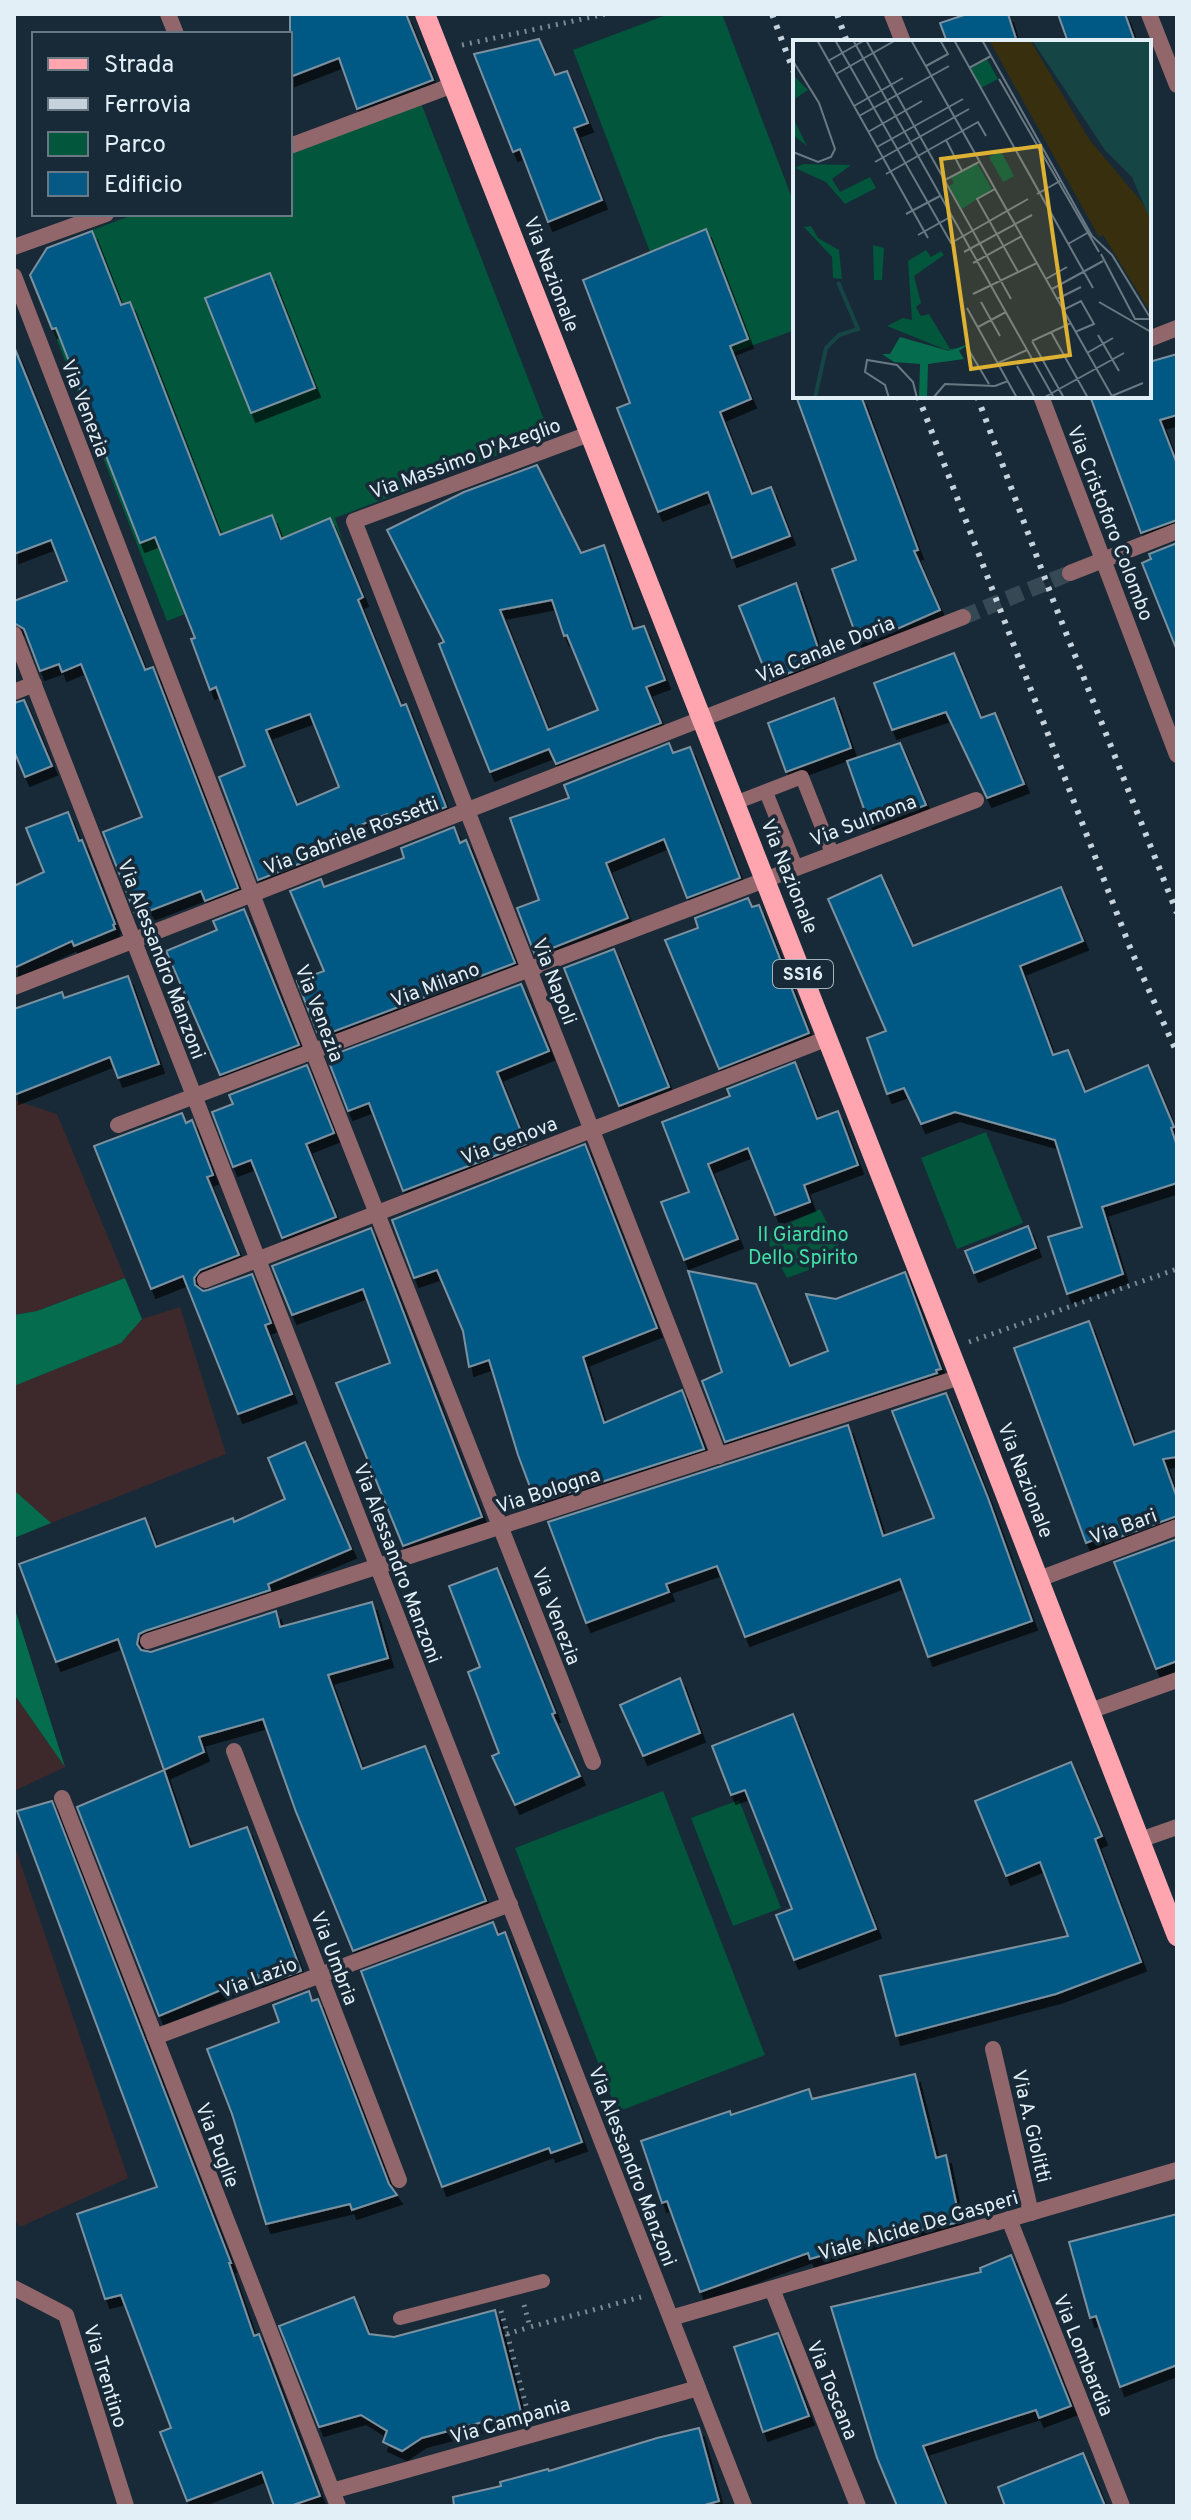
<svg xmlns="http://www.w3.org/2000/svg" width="1191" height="2520" viewBox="0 0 1191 2520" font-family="Overpass,sans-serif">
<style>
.industrial{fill:#3d292c}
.green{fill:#01563b}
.forest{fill:#056d4d}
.building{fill:#065985;stroke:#7c91a0;stroke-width:2;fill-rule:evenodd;filter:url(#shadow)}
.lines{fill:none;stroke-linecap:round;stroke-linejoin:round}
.street-tunnel{stroke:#364854;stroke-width:16;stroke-dasharray:16 8;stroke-linecap:butt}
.path{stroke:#7b8a95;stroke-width:5;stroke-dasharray:2 6;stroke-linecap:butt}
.lane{stroke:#92676c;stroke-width:14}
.street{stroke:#92676c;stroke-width:16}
.primary{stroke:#fea5af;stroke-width:20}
.rail{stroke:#c7d3dc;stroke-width:6;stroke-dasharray:4 8;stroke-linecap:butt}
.labels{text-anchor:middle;stroke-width:7;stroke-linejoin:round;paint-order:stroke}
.shield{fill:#182a37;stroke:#a6b4bd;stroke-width:2}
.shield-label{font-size:18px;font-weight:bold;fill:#e3eff7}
.street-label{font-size:20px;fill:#e3eff7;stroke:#182a37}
.park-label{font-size:20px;fill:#41e0a6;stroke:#182a37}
.inset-river{fill:none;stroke:#164546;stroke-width:4}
.inset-road{fill:none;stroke:#697984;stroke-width:2}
.view{fill:#ddb133;fill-opacity:0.15;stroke:#ddb133;stroke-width:4}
.inset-edge{fill:none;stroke:#e3eff7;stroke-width:4}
</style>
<defs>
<filter id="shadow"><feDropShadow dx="5" dy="9" stdDeviation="0" flood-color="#0009"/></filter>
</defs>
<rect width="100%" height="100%" fill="#182a37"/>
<!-- industrial -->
<g class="industrial">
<path d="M14,1100L57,1114L125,1278L37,1311L14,1315Z"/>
<path d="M180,1307L226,1454L51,1523L14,1493V1386L121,1343L142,1319Z"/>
<path d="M14,1694L65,1767L14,1791Z"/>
<path d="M14,1844L128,2178L20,2227L14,2219Z"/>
</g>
<!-- green -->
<g class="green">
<path d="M669,14H722L795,206V330L694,367L573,50Z"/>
<path d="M421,103L550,435L335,518L346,552L167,621L53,330L119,305L90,231L135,214H290V154Z"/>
<path d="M986,1132L1023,1223L957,1249L921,1158Z"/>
<path d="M820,1209L844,1257L787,1278L764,1235Z"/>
<path d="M663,1791L765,2055L617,2112L515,1848Z"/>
<path d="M739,1800L781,1908L733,1926L691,1818Z"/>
</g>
<!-- forest -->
<g class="forest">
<path d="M125,1278L142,1319L121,1343L14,1386V1315L37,1311Z"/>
<path d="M16,1492L51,1523L14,1538Z"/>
<path d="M14,1606L65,1767L14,1694Z"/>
</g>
<!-- building -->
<g class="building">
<path d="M290,14H406L433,80L357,109L339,58L290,77Z"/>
<path d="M967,14H1008L1017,42H947L940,23Z"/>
<path d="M1058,14H1125L1135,42H1068Z"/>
<path d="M539,39L555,75L567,71L588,123L574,128L602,200L548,222L520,149L513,152L474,54Z"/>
<path d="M706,229L748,339L730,346L751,399L720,412L752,494L771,487L790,536L732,558L708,492L658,512L617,408L630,403L583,280Z"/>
<path d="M92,231L121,305L130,302L220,535L272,515L281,539L330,518L363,597L358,600L401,706L406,704L446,807L392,828L387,814L308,847L312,859L258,880L219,777L245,766L216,687L210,690L191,639L195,638L155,537L140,543L56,328L52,329L30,275L47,248ZM310,714L339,787L297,805L266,730Z"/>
<path d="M270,273L315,388L251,413L205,298Z"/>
<path d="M15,349L145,670L153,667L238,888L205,901L201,891L136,916L103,832L142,817L81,664L62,672L59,664L40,671L24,629L14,623V601L67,581L51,540L14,554Z"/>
<path d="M1177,354V415L1160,420L1177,464V520L1141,533L1090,396H1149V362Z"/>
<path d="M796,396H861L918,550L914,551L940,610L897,629L894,623L857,638L832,569L856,560Z"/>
<path d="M537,465L581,553L604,545L633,629L644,626L665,680L646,687L661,723L556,764L549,749L490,772L439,644L444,642L387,530L464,492ZM552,600L564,636L567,635L598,710L548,730L500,610Z"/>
<path d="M1177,543V647L1176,648L1142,563L1151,559L1149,554Z"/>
<path d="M796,583L822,660L769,681L739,606Z"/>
<path d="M954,653L981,718L995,713L1024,784L987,798L946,712L892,730L874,683Z"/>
<path d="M834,698L851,748L786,772L768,723Z"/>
<path d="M24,700L52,766L25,777L14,751V703Z"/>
<path d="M669,743L673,753L690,747L740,878L687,898L664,839L606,863L628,918L535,955L517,908L539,900L510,818L569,798L564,785Z"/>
<path d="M900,743L926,805L870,826L847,761Z"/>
<path d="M68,812L79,841L82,840L115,924L113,925L115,929L74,946L72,941L14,968V886L44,872L26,828Z"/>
<path d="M454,827L460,843L466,840L515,963L319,1037L297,981L324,971L290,891L321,879L324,887L404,858L401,848Z"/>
<path d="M881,875L913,946L1061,887L1083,941L1020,966L1053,1055L1068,1050L1085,1092L1148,1065L1174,1127L1171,1128L1177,1146V1183L1102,1207L1123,1274L1067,1294L1048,1237L1082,1227L1055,1140L955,1112L921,1124L904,1088L887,1094L867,1038L886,1031L828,899Z"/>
<path d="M748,898L752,907L759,905L809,1033L719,1069L665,940L698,928L695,918Z"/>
<path d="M244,909L299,1045L220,1075L166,951L217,930L213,921Z"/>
<path d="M614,949L669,1087L619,1106L564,968Z"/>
<path d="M128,976L159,1064L118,1078L110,1057L14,1095V1009L62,992L64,998Z"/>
<path d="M521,984L549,1051L497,1072L526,1144L403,1191L369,1103L348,1111L327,1057Z"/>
<path d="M795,1062L817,1119L838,1111L858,1165L804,1185L810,1202L775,1215L748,1148L708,1164L738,1239L684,1260L661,1202L689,1192L662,1122L730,1096L727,1089Z"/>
<path d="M307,1065L334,1133L306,1144L336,1217L282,1238L251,1160L233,1167L212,1112L233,1104L229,1095Z"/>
<path d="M182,1113L186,1123L192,1120L213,1175L207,1177L239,1255L200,1270L194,1278L195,1285L203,1291L208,1290L252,1274L271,1323L265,1325L292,1394L238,1414L183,1276L151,1289L94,1146Z"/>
<path d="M585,1144L657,1328L583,1357L604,1423L682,1390L704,1449L536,1503L518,1455L489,1360L469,1367L463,1331L437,1270L414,1278L392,1220Z"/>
<path d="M1028,1226L1036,1248L974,1273L965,1251Z"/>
<path d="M371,1228L482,1517L403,1546L336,1383L390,1363L363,1289L292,1315L272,1266Z"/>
<path d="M688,1271L756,1284L790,1366L828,1351L806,1294L836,1299L905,1272L941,1369L936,1370L937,1373L725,1442L702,1381L722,1372Z"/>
<path d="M1089,1321L1134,1445L1177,1430V1457L1163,1459L1177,1498V1516L1106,1542L1104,1536L1086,1543L1014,1348Z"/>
<path d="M946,1393L988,1498L1032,1621L928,1657L900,1579L745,1637L717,1566L666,1584L669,1592L586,1623L548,1522L848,1425L883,1536L934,1518L892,1411Z"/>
<path d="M305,1442L351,1549L268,1584L270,1590L145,1631L139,1634L137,1644L141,1650L151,1652L276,1611L280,1627L372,1602L388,1658L328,1675L362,1769L425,1746L486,1901L353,1951L296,1812L263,1719L199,1737L204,1752L164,1770L118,1639L56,1662L19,1564L145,1518L156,1547L233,1518L234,1522L285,1499L268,1458Z"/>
<path d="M1177,1539V1661L1156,1669L1114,1562Z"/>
<path d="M497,1568L555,1713L552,1714L580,1776L515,1805L492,1756L499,1753L468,1672L480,1667L449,1586Z"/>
<path d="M680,1678L700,1733L643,1756L620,1705Z"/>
<path d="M793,1714L876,1929L794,1960L776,1915L792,1909L745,1790L731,1795L712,1746Z"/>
<path d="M1071,1762L1102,1836L1095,1839L1141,1962L1056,1994L896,2036L880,1976L1068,1936L1040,1862L1006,1876L975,1801Z"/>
<path d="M164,1770L190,1847L247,1827L301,1971L265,1984L263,1978L259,1980L257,1975L159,2016L77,1807Z"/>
<path d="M52,1801L231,2263H229L254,2336L259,2334L320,2496L290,2506H274L262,2472L187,2501L160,2432L171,2428L121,2295L105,2299L77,2214L157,2187L17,1811Z"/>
<path d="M493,1922L498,1935L505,1932L582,2142L551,2153L549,2148L442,2187L361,1971Z"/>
<path d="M309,1991L312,2001L318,1999L389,2184L397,2195L352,2210L350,2204L266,2224L232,2114L207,2049L279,2022L273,2005Z"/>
<path d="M915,2074L936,2158L946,2155L960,2222L871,2241L810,2259L808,2253L700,2292L667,2201L662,2203L641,2141L730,2111L731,2115L809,2089L812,2099Z"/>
<path d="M1177,2214V2365L1120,2387L1096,2316L1090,2318L1069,2242Z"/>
<path d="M1011,2255L1071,2406L1039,2418L1036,2410L923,2446L947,2506H897L877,2458L831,2307L981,2272L980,2268Z"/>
<path d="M354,2297L369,2334L394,2337L495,2310L521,2412L422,2438L402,2451L383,2442L387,2431L361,2415L319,2427L279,2326Z"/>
<path d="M778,2333L809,2416L763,2432L734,2347Z"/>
<path d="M699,2428L719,2501L701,2506H454L453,2497L501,2486L500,2482L548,2469L549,2471L657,2438Z"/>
<path d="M1083,2453L1105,2506H1005L998,2487Z"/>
</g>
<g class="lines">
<!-- street-tunnel -->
<path class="street-tunnel" d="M963,617L1070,573"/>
<!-- path -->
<g class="path">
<path d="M462,45L606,14"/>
<path d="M969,1342L1177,1269"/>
<path d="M524,2305L530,2327L641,2297"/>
<path d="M501,2311L528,2413"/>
<path d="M507,2334L530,2327"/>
</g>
<!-- lane -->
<g class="lane">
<path d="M766,792L796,867"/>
<path d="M735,803L802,777L832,853"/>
<path d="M400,2318L543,2281"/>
</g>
<!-- street -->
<g class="street">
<path d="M168,14L176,34"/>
<path d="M892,14L903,42"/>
<path d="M1149,14L1177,85"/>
<path d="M290,146L453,85"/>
<path d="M14,247L106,214"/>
<path d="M14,276L287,985L593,1762"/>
<path d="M1149,339L1177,328"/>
<path d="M1041,396L1177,755"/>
<path d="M589,434L354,521L719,1456"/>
<path d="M1070,573L1177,531"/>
<path d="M14,634L744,2506"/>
<path d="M14,692L34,684"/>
<path d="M14,987L963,617"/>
<path d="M118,1125L976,800"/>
<path d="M205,1280L828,1038"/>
<path d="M1039,1579L1177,1527"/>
<path d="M148,1641L960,1377"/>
<path d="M1090,1711L1177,1680"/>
<path d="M234,1751L399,2180"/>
<path d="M62,1798L338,2506"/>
<path d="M1140,1840L1177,1827"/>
<path d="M155,2037L510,1904"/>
<path d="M993,2049L1031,2213"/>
<path d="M1009,2219L1122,2506"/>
<path d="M14,2288L66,2315L126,2506"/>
<path d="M772,2289L858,2506"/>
<path d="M671,2318L1177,2170"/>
<path d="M332,2491L698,2388"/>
</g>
<!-- primary -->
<path class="primary" d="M425,14L960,1377L1177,1936"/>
<!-- rail -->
<g class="rail">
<path d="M772,14L795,75"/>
<path d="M837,14L847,42"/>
<path d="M918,396L1131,950L1177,1053"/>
<path d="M977,396L1053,600L1177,913"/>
</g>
</g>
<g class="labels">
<!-- shield labels -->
<rect class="shield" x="773" y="960" width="60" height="28" rx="6"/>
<g class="shield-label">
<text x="803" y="980">SS16</text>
</g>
<!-- street labels -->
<g class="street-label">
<text transform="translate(552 274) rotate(69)" y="7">Via Nazionale</text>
<text transform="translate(86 408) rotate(69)" y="7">Via Venezia</text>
<text transform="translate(465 458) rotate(-20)" y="7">Via Massimo D'Azeglio</text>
<text transform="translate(1111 523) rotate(69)" y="7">Via Cristoforo Colombo</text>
<text transform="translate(825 649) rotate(-22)" y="7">Via Canale Doria</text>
<text transform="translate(863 820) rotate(-21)" y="7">Via Sulmona</text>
<text transform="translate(351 835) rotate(-21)" y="7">Via Gabriele Rossetti</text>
<text transform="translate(790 876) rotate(68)" y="7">Via Nazionale</text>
<text transform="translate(162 959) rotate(69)" y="7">Via Alessandro Manzoni</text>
<text transform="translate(555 981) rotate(69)" y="7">Via Napoli</text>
<text transform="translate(435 984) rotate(-21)" y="7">Via Milano</text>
<text transform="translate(320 1013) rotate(69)" y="7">Via Venezia</text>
<text transform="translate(509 1140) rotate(-21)" y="7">Via Genova</text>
<text transform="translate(1026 1480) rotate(69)" y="7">Via Nazionale</text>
<text transform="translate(548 1490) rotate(-18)" y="7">Via Bologna</text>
<text transform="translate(1123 1526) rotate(-20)" y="7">Via Bari</text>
<text transform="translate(398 1563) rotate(69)" y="7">Via Alessandro Manzoni</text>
<text transform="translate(557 1616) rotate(69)" y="7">Via Venezia</text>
<text transform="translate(335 1958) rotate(69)" y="7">Via Umbria</text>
<text transform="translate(258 1977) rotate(-21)" y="7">Via Lazio</text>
<text transform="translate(1032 2126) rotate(77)" y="7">Via A. Giolitti</text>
<text transform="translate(218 2145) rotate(69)" y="7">Via Puglie</text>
<text transform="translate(633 2166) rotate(69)" y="7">Via Alessandro Manzoni</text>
<text transform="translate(918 2225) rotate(-16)" y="7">Viale Alcide De Gasperi</text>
<text transform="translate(1084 2355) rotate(68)" y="7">Via Lombardia</text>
<text transform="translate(106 2376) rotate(73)" y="7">Via Trentino</text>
<text transform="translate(833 2390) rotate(68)" y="7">Via Toscana</text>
<text transform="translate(510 2420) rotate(-16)" y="7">Via Campania</text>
</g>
<!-- park labels -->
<g class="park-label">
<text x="803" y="1241">Il Giardino<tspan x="803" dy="23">Dello Spirito</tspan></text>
</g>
</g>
<!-- overview -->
<g transform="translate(793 40)">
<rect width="358" height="358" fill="#182a37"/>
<path d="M194,19L205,39L188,48L177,29ZM0,35L15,50L0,60L2,82L14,106L0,95ZM208,111L221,136L210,142L196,117ZM184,123L199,149L169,169L156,146L161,143L158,138ZM10,124L58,125L39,139L47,152L77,137L83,148L52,164L33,142L2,128ZM18,186L25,198L46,210L49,239L40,238L39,217L11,187ZM80,205L91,208L89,240H81ZM133,210L138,217L148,211L151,215L121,236L128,263L123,267L128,276L136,274L157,309L164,308L156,311L94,286L110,278L119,280L115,221Z" fill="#01563b"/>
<path d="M107,297L156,311L176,304L166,311L171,319L135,324L134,358H126L127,324L101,322L89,314H97Z" fill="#056d4d"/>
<path d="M196,0H237L296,99L358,173V273L310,195L306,197Z" fill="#372f0e"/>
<path d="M239,0H358V181L339,137L312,110Z" fill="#164546"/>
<path class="inset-river" d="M22,358L33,308L46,295L65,289L45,242"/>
<path class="inset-road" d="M24,0L135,198M42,0L158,203L235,159M60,0L261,358M73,0L218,259M118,0L320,358M161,0L300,248M189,0L299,196L319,215L358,279M0,21L26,63L42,109L38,117L25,122L0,112M35,21L72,0M133,26L155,14L147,0M176,28L198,16M43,34L103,0M206,39L306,212M61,66L110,38M66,76L156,26M75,92L129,61M153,100L169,131M84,107L170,59M82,122L176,69M93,134L185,82L193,96M152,140L186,122M202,149L184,159L225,232M244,154L267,141M113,174L147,156M125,195L159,176M275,204L296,192M171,212L239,175M308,214L342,279H358M180,223L229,196M253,239L274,227M259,249L310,221M180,254L244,223M264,259L288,247M188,262L207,296M306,262L358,292M174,268L224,358M270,270L288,261L301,284L282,292M185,287L213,272M258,292L295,358M305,295L326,331M239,301L271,358M239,301L278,283M175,309L196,344M294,313L320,298M205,323L234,310M224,326L242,358M96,358L92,345L72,332L74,320L104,325L120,342L124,358M140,358L152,344L202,346L215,341M250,358L331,313M314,358L350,343"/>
<path class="view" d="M247,106L277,315L178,329L148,119Z"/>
<rect width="358" height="358" class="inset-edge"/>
</g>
<!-- border -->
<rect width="1191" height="2520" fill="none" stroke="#e3eff7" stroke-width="32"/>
<!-- legend -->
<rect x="32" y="32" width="260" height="184" fill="#182a37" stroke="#697984" stroke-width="2"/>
<rect x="48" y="58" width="40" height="12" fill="#fea5af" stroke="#697984" stroke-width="2"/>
<text x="104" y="72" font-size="24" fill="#e3eff7">Strada</text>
<rect x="48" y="98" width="40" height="12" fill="#c7d3dc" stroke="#697984" stroke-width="2"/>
<text x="104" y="112" font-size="24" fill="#e3eff7">Ferrovia</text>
<rect x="48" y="132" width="40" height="24" fill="#01563b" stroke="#697984" stroke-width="2"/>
<text x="104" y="152" font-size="24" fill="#e3eff7">Parco</text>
<rect x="48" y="172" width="40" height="24" fill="#065985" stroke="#697984" stroke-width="2"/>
<text x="104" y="192" font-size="24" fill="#e3eff7">Edificio</text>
</svg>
